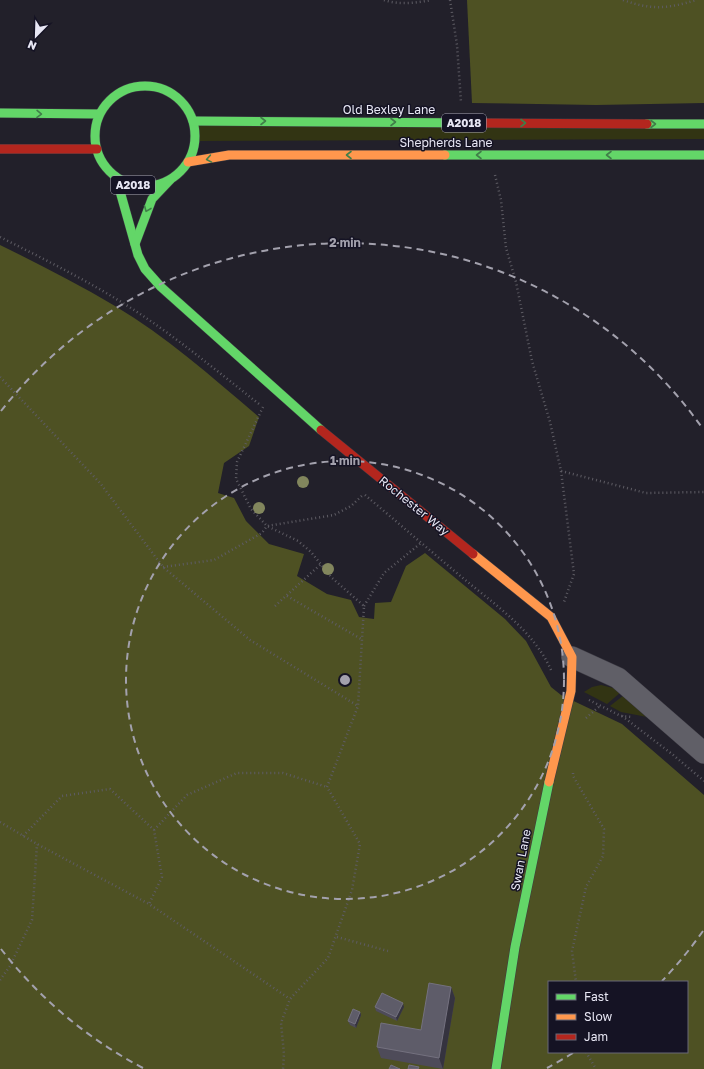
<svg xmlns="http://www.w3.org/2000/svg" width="704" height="1069" viewBox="0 0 704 1069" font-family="'Golos Text',sans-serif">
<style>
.green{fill:#323413}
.forest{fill:#4e5123;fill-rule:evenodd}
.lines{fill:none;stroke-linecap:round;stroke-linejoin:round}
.street-casing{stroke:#3c3a43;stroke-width:22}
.fast-casing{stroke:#3c3a43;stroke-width:10}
.slow-casing{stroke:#3c3a43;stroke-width:10}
.jam-casing{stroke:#3c3a43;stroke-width:10}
.path{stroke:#5e5c64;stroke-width:2.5;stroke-dasharray:1 3;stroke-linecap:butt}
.street{stroke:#605f67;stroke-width:21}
.fast{stroke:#63d668;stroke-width:9}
.slow{stroke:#ff974d;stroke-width:9}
.jam{stroke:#b3261e;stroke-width:9}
.tree{fill:#82865d}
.wall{fill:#4e4b59}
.shaded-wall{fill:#35333f}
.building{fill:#5e5c69;stroke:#74717f}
.oneway{stroke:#407e49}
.ring{fill:none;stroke:#a3a1ad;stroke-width:2;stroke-dasharray:7 5}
.labels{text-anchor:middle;stroke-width:3;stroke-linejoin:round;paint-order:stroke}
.shield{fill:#151324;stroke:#a9a7b6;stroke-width:1}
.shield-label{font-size:11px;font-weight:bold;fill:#e8e7f4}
.street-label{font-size:12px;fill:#e8e7f4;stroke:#151324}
.centre{fill:#a3a1ad;stroke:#151324;stroke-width:2}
.ring-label{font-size:12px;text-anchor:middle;font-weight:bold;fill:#a3a1ad;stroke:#151324;stroke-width:3;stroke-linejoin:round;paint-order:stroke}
</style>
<rect width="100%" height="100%" fill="#22202a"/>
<!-- green -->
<g class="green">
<path d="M198,123L704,127V139L198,141Z"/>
<path d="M601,685L613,688L621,692L607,704L584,692L592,687Z"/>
<path d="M624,695L644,712L647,717L621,712L610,706Z"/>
</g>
<!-- forest -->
<g class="forest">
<path d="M467,0H704V103L596,105L472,103Z"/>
<path d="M0,245C39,264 78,284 115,306C167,337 213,378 259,417L249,446L224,463L218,493L234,498L246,521L269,544L304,554L297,576L327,594L351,600L359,617L374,619L375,603L391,602L406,566L425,553L505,619L526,641L551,687L561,695L622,724L704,795V1069H0ZM549,982H687V1052H549Z"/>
</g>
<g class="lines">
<defs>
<path id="street" d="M572,657L618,678L704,753"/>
<g id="fast">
<circle cx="145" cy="136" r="50"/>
<path d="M0,113L99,114"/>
<path d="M193,121L478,123"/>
<path d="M647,124H704"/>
<path d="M445,155H704"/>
<path d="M116,177L138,255L145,269L161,287L321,430"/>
<path d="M135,244L152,199L170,180"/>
<path d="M496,1069L515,947L549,782"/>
</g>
<g id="slow">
<path d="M188,162L229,155H445"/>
<path d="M473,554L551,617L572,657L571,691L549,782"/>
</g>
<g id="jam">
<path d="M478,123L647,124"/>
<path d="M0,149H97"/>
<path d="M321,430L473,554"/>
</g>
</defs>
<!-- street casing -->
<use href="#street" class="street-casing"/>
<!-- fast casing -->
<use href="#fast" class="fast-casing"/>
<!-- slow casing -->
<use href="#slow" class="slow-casing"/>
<!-- jam casing -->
<use href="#jam" class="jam-casing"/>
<!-- path -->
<g class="path">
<path d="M384,0C398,5 417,3 431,0"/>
<path d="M450,0L457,45L461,102"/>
<path d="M623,0C651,10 667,9 696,0"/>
<path d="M495,175L501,200L506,248L516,282L532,361L550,422L561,471L646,493L704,492"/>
<path d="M0,237C40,257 80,277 118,300C168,330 213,368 259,404"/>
<path d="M0,377L100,483L163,567L250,640L358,706"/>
<path d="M263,407L237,462L236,479L251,509L267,526L298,541L311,552L332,578L364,606L358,706L327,787L360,844L352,890L328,958L290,999L281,1023L284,1054L283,1069"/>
<path d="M561,471L574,574L564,602"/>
<path d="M365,495C396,521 427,548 458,574C491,602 533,629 551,670"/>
<path d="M163,567L214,560L262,533L267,526L334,515L351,506L364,494"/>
<path d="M287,596L361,639"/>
<path d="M275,606L321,564"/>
<path d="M364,606L384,573L421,543"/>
<path d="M589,700L621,716L632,717"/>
<path d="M622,716L672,754L704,781"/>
<path d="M586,718L601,705"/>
<path d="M573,773V776L604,829L603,856L586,887L572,951L576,982"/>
<path d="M0,822L37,844L149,904L290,999"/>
<path d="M154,830L187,795L237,773H283L327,787"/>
<path d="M23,836L62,796L110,789L154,830L162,877L149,904"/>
<path d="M337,937L388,951"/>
<path d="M0,980L10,966L32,920L37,844"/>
<path d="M586,1052L596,1069"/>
</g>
<!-- street -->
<use href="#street" class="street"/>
<!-- fast -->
<use href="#fast" class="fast"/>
<!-- slow -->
<use href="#slow" class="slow"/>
<!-- jam -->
<use href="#jam" class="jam"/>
</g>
<!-- trees -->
<g class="tree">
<circle cx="303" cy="482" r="6"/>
<circle cx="259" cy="508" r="6"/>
<circle cx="328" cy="569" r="6"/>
</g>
<!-- wall -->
<g class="wall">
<path d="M451,987L455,998L443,1069L381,1058L377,1047L421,1030Z"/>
<path d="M375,1007H404L397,1021L376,1011Z"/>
<path d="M360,1012L361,1015L356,1028L350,1025L348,1021Z"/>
</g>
<!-- shaded-wall -->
<g class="shaded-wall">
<path d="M451,987L455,998L443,1069L439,1058Z"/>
<path d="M403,1003L404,1007L397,1021L396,1017Z"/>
<path d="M360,1012L361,1015L356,1028L355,1024Z"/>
</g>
<!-- building -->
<g class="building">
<path d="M429,983L451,987L439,1058L377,1047L381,1023L421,1030Z"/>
<path d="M382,993L403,1003L396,1017L375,1007Z"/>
<path d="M353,1009L360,1012L355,1024L348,1021Z"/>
<path d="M391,1065L400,1069H389Z"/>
<path d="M409,1065L419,1067L418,1069H408Z"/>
</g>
<!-- one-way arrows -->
<defs><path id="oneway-chevron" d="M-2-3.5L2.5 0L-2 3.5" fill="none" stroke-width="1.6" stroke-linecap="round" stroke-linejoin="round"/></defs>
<g class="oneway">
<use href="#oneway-chevron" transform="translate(39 114) rotate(1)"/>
<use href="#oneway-chevron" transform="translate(263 121)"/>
<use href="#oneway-chevron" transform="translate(393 122)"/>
<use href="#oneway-chevron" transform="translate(523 123)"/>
<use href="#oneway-chevron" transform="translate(653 124)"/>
<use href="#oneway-chevron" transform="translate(349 155) rotate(180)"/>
<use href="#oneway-chevron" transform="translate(479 155) rotate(180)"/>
<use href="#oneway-chevron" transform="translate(609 155) rotate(-180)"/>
<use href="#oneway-chevron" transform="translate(209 159) rotate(170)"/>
<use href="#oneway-chevron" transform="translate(147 209) rotate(112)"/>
</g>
<!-- distance rings -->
<g class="ring">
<circle cx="345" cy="680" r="219"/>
<path d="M703 931A437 437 0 0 1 662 981M573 1053A437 437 0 0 1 547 1068M143 1068A437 437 0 0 1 1 949M1 411A437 437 0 0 1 703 429"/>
</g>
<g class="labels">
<!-- shield labels -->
<g class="shield">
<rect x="442" y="114" width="44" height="18" rx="3"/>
<rect x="111" y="176" width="44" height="18" rx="3"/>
</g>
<g class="shield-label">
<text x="464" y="127">A2018</text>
<text x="133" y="189">A2018</text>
</g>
<!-- street labels -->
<g class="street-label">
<text x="389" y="114">Old Bexley Lane</text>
<text x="446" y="147">Shepherds Lane</text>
<text transform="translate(414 506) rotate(39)" y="4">Rochester Way</text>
<text transform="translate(521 860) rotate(-79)" y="4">Swan Lane</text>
</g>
</g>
<circle cx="345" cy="680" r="6" class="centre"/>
<g class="ring-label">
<text x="345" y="247">2 min</text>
<text x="345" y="465">1 min</text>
</g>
<!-- legend -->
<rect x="548" y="981" width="140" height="72" fill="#151324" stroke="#696877"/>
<rect x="556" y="994" width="20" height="6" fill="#63d668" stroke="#696877"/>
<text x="584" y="1001" font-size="12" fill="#e8e7f4">Fast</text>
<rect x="556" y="1014" width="20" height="6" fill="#ff974d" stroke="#696877"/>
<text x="584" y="1021" font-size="12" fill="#e8e7f4">Slow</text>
<rect x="556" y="1034" width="20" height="6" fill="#b3261e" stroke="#696877"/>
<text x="584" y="1041" font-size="12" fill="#e8e7f4">Jam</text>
<!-- north arrow -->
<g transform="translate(36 36) rotate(203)" stroke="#151324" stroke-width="3" paint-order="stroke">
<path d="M0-3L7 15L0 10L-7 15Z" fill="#e8e7f4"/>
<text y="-6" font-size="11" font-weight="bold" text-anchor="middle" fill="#e8e7f4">N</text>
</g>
</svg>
